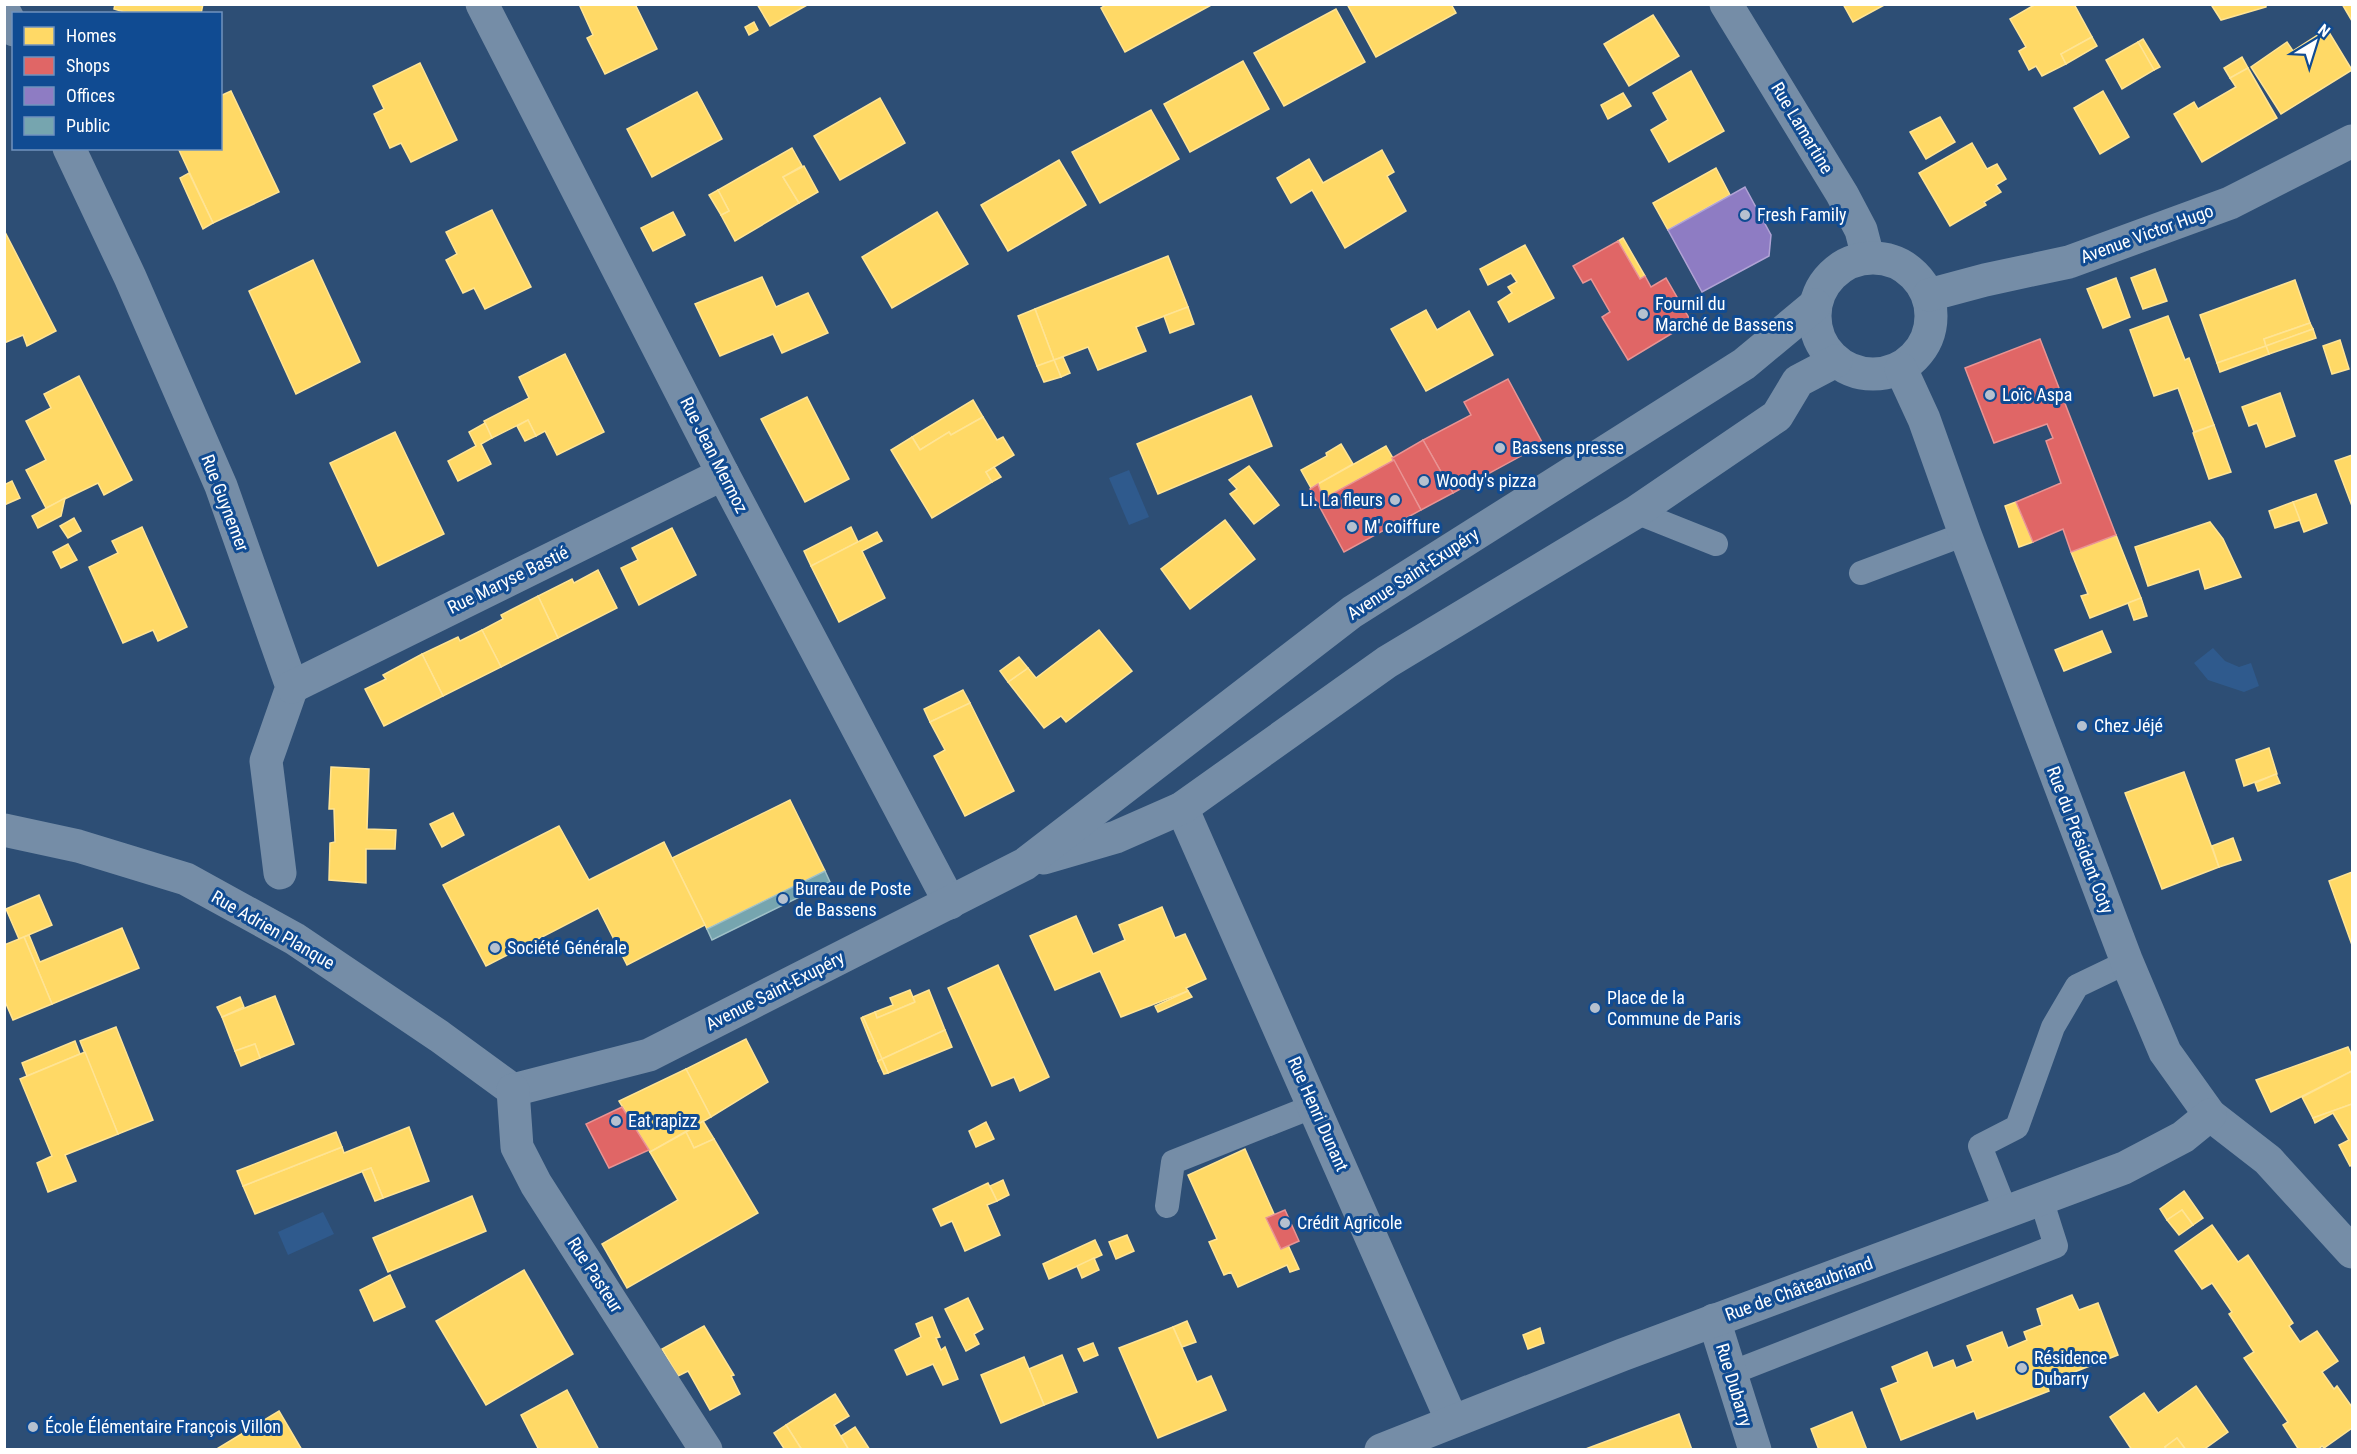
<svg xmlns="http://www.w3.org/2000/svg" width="2357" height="1454" viewBox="0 0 2357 1454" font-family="'Roboto Condensed',sans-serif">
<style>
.water{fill:#2f5a8d}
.homes{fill:#ffd966;stroke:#ffe494;stroke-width:1.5}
.shops{fill:#e06666;stroke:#e99494;stroke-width:1.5}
.offices{fill:#8e7cc3;stroke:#b0a3d5;stroke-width:1.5}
.public{fill:#76a5af;stroke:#9fc0c7;stroke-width:1.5}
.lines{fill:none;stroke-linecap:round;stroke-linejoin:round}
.lane{stroke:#758da7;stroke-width:24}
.street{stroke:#758da7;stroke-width:33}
.poi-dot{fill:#b6c1cf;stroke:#104b92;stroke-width:2}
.labels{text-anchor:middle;stroke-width:6;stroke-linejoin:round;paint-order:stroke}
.street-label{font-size:18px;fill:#fff;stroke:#104b92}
.poi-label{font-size:18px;fill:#fff;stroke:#104b92;text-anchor:start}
</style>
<rect width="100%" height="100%" fill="#2d4e75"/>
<!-- water -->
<g class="water">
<path d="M1129,470L1149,517L1129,525L1109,478Z"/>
<path d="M2213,648L2225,661L2239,667L2251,663L2259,686L2244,692L2208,680L2194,663Z"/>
<path d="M323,1212L334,1234L288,1255L278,1232Z"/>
</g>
<!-- homes -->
<g class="homes">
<path d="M115,4H203L201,14H131L114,9Z"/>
<path d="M579,4H635L657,49L605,74L587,38L593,35Z"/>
<path d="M757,4H809L770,26Z"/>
<path d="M1107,4H1213L1125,52L1101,8Z"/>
<path d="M1347,4H1451L1456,13L1376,57Z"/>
<path d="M1843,4H1886L1853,22Z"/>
<path d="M2036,4H2074L2092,37L2061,54L2066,64L2042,76L2036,66L2029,70L2019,51L2026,47L2010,19Z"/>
<path d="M2217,4H2266V7L2221,20L2212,6Z"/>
<path d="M2342,4H2352V21Z"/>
<path d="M1336,9L1365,62L1284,106L1254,53Z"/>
<path d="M1653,15L1679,56L1629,86L1604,44Z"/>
<path d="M754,22L758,30L749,35L745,27Z"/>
<path d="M2327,29L2352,70L2281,114L2251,67L2287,42L2293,51Z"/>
<path d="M2092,37L2097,46L2066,64L2061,54Z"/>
<path d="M2143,39L2160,67L2154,70L2138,42Z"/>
<path d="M2138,42L2154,70L2122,89L2106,60Z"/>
<path d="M2242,57L2248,68L2230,78L2224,68Z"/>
<path d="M1243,61L1269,109L1190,152L1164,104Z"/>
<path d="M420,63L457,140L411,162L401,143L390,148L374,114L384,109L373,86Z"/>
<path d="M2248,68L2277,118L2202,162L2174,114L2194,102L2198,109L2236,87L2230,78Z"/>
<path d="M1691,71L1724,131L1669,162L1651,130L1668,120L1653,93Z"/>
<path d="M231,91L279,192L213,223L178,148H220V96Z"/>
<path d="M2103,91L2129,137L2100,154L2074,108Z"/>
<path d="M697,92L722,139L652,177L627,129Z"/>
<path d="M1623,93L1631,106L1608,119L1601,105Z"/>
<path d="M880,98L905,143L840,180L814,136Z"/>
<path d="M1151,110L1179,159L1100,203L1072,152Z"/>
<path d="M1940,117L1955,142L1926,159L1910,132Z"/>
<path d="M1972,143L1987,169L1997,164L2006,179L1996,185L2001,192L1984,202L1986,205L1950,226L1919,173Z"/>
<path d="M792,148L802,166L783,177L799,203L735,241L721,215L729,211L718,190Z"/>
<path d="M1382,150L1394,172L1387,176L1406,211L1345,248L1312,190L1291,203L1277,178L1309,159L1323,183Z"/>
<path d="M1059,160L1086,205L1008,251L981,205Z"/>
<path d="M804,166L818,192L799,203L783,177Z"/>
<path d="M1716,168L1730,195L1668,230L1653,203Z"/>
<path d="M189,173L213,223L203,229L180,178Z"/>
<path d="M718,190L729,211L721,215L709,195Z"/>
<path d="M492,210L531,287L485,309L474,288L463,293L446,260L457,254L446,232Z"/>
<path d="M673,212L685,235L653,251L641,228Z"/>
<path d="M937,212L968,264L892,308L862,257Z"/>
<path d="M5,232L56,331L27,346L23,335L4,343Z"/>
<path d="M1623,238L1645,276L1640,279L1618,241Z"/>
<path d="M1525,245L1554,298L1509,322L1498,302L1512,293L1508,287L1517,282L1511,273L1488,285L1480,269Z"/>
<path d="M1168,256L1188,307L1136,327L1146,351L1098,370L1088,347L1054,360L1035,309Z"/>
<path d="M313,260L360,362L296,394L249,291Z"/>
<path d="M2155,269L2167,301L2143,309L2131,278Z"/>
<path d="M762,277L776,307L808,293L828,333L782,353L773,334L720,356L695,304Z"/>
<path d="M2116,278L2130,317L2103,328L2087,289Z"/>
<path d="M2295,280L2310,323L2264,339L2266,346L2217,363L2200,315Z"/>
<path d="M1188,307L1194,324L1170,333L1164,316Z"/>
<path d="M1035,309L1054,360L1037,366L1018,316Z"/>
<path d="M1426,310L1437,330L1469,311L1493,355L1426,391L1391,329Z"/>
<path d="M2168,316L2185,360L2189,358L2214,425L2194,432L2178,388L2154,396L2130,330Z"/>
<path d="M2310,323L2313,329L2266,346L2264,339Z"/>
<path d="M2313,329L2316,338L2269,354L2266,346Z"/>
<path d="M2340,340L2349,369L2332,374L2323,346Z"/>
<path d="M2266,346L2269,354L2220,372L2217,363Z"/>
<path d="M565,354L604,432L557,455L545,431L536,436L528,420L492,438L484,421L529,398L519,377Z"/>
<path d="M1063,357L1070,373L1061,377L1054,360Z"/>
<path d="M1054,360L1061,377L1044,382L1037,366Z"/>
<path d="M79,376L132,480L104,495L98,483L46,508L26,470L46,460L26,421L51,408L44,394Z"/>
<path d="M2280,393L2295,436L2266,447L2257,423L2249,426L2242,407Z"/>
<path d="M1251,396L1272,446L1158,494L1137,444Z"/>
<path d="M807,397L849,479L805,502L761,419Z"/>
<path d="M973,400L983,417L951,435L949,432L920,450L912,437Z"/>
<path d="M983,417L997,440L1003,437L1014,455L986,472L992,482L932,518L891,450L912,437L920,450L949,432L951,435Z"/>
<path d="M528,420L536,436L525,441L517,426Z"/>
<path d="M485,423L492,438L481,444L491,464L458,481L448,461L476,446L469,432Z"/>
<path d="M2214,425L2231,472L2209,479L2193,433Z"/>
<path d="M395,432L444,534L378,566L330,463Z"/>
<path d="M1341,444L1353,464L1311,488L1301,470L1327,456L1326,453Z"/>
<path d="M1386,446L1394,460L1323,499L1318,484Z"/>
<path d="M2352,455V506L2335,461Z"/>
<path d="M1249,466L1279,505L1254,524L1230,494L1237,489L1229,480Z"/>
<path d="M994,467L1001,477L992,482L986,472Z"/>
<path d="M12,481L20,498L4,505V485Z"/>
<path d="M2316,494L2327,523L2304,532L2293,502Z"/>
<path d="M65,498L61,516L38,528L32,516Z"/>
<path d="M2016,502L2033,542L2019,547L2005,506Z"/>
<path d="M2293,502L2300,520L2275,528L2269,511Z"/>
<path d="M74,518L81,531L68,538L60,526Z"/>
<path d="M1225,520L1255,559L1190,609L1161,569Z"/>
<path d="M2210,522L2223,539L2241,577L2205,589L2199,569L2148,586L2135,547Z"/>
<path d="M142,527L187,627L158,641L153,630L123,643L89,567L118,553L112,541Z"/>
<path d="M851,527L858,542L811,566L804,551Z"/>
<path d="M672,528L696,575L639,605L621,568L638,560L632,548Z"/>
<path d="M877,532L882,541L862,551L885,598L839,622L811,566Z"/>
<path d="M2116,535L2141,598L2090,618L2081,596L2088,594L2071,552Z"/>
<path d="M68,544L77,560L61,568L53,552Z"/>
<path d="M598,570L617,608L558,638L538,596L572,579L574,583Z"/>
<path d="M538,596L558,638L501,667L482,630L503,619L501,615Z"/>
<path d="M2141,598L2147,616L2134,620L2128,603Z"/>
<path d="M482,630L501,667L443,696L422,654L458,637L460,641Z"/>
<path d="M1099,630L1132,671L1066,722L1061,716L1044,728L1008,682L1028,668L1036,678Z"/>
<path d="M2102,631L2111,652L2064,671L2055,650Z"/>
<path d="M422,654L443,696L384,726L365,689L386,679L383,675Z"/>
<path d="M1019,657L1028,668L1008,682L1000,671Z"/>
<path d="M963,690L970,703L930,722L924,709Z"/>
<path d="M970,703L1014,791L965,816L934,756L945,750L930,722Z"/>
<path d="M2269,748L2277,774L2244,786L2236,760Z"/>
<path d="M331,767L369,769L367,829L396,830L395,849H366V883L329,880L330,843L335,842L334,809H329Z"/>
<path d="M2184,772L2219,867L2162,889L2125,793Z"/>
<path d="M2276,774L2280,783L2258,791L2255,783Z"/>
<path d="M790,800L825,871L707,929L672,858Z"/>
<path d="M453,813L464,835L442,847L430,824Z"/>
<path d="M559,826L589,880L664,842L705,925L627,965L598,908L486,966L443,885Z"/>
<path d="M2233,838L2241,860L2219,867L2212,846Z"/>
<path d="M2352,872V945L2329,881Z"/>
<path d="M39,895L52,925L19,939L6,909Z"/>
<path d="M1162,907L1175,938L1185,934L1206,979L1186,988L1188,991L1121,1017L1100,971L1055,990L1030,936L1076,916L1093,954L1125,940L1119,925Z"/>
<path d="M122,928L139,968L52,1004L24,937L29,935L40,962Z"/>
<path d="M24,937L52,1004L13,1020L4,999V945Z"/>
<path d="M998,965L1049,1077L1020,1091L1014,1077L992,1086L948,988Z"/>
<path d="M910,990L915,1002L877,1018L875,1012L893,1005L890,998Z"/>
<path d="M929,990L945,1030L882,1059L863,1017L875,1012L877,1018L913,1003L915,1002L913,997Z"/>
<path d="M1188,991L1192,997L1158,1012L1155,1006Z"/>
<path d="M275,996L294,1044L260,1058L255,1044L235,1051L222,1017Z"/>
<path d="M240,997L244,1007L222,1017L217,1007Z"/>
<path d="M863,1017L882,1059L878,1061L861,1018Z"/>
<path d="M116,1027L153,1120L118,1134L80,1041Z"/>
<path d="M945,1030L952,1047L888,1073L882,1059Z"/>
<path d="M746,1039L768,1082L711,1117L686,1069Z"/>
<path d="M75,1041L80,1054L27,1076L22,1063Z"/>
<path d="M255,1044L260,1058L241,1066L235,1051Z"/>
<path d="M2348,1047L2352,1056V1071L2271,1112L2256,1080Z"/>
<path d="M85,1052L118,1134L65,1155L76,1181L48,1192L37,1163L52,1156L20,1079Z"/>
<path d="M882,1059L888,1073L884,1074L878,1061Z"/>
<path d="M686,1069L711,1117L650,1152L619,1101Z"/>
<path d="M2352,1071V1104L2313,1118L2302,1097Z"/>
<path d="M2352,1104V1165L2350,1166L2339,1145L2349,1140L2333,1113L2315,1123L2313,1118Z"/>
<path d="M703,1121L714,1139L694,1148L686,1132Z"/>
<path d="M986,1122L994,1139L976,1147L969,1131Z"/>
<path d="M409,1127L429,1181L383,1198L371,1168L255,1214L243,1186L342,1147L344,1153Z"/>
<path d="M336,1132L342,1147L243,1186L237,1171Z"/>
<path d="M686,1132L694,1148L714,1139L758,1213L627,1288L602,1244L678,1200L650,1152Z"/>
<path d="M1245,1149L1274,1214L1266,1218L1281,1249L1288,1245L1299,1269L1290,1272L1287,1265L1238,1287L1231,1272L1224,1275L1209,1242L1217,1239L1188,1175Z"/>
<path d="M371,1168L383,1198L375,1201L362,1171Z"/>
<path d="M1003,1180L1009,1195L997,1201L990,1186Z"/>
<path d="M988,1183L997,1201L987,1205L1000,1235L965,1251L952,1221L941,1226L933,1209Z"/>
<path d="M2184,1191L2203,1218L2193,1225L2182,1210L2167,1220L2160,1209Z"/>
<path d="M472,1196L486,1231L388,1272L373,1238Z"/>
<path d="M2182,1210L2193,1225L2179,1235L2167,1220Z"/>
<path d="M2212,1225L2238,1262L2248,1255L2293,1323L2289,1326L2300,1342L2317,1331L2338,1361L2322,1372L2334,1389L2337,1386L2352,1407V1428L2324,1448L2322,1446L2318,1450H2299L2283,1425L2288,1422L2244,1358L2254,1352L2229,1314L2232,1312L2212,1283L2202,1289L2175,1251Z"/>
<path d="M1127,1235L1134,1251L1116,1259L1109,1242Z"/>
<path d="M1095,1240L1102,1255L1049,1279L1043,1264Z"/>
<path d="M1094,1258L1099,1270L1082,1278L1077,1266Z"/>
<path d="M524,1270L573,1354L486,1405L436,1321Z"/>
<path d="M390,1275L405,1307L374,1321L360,1290Z"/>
<path d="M2072,1295L2079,1310L2098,1303L2118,1355L2046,1383L2049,1391L1977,1419L1974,1411L1901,1440L1881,1389L1898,1382L1892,1367L1927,1352L1933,1368L1953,1360L1956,1368L1973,1361L1967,1346L2002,1332L2008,1348L2027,1340L2024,1332L2042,1325L2037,1309Z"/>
<path d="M968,1298L983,1329L974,1334L979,1344L966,1351L945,1309Z"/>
<path d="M932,1317L940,1337L936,1338L941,1350L945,1347L958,1379L943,1385L933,1364L907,1375L895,1350L921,1337L916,1324Z"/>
<path d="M1187,1321L1196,1342L1182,1347L1173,1327Z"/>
<path d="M704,1326L734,1375L731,1376L740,1394L710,1410L688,1371L678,1376L662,1349Z"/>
<path d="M1173,1327L1197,1382L1211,1376L1226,1410L1158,1438L1119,1348Z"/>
<path d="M1540,1328L1544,1343L1528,1349L1523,1335Z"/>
<path d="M1093,1343L1098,1355L1084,1361L1078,1349Z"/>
<path d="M1062,1355L1077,1392L1044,1405L1029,1369Z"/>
<path d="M1024,1357L1044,1405L1001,1423L981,1375Z"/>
<path d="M2196,1386L2228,1432L2203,1450H2186L2177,1438L2165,1447L2167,1450H2132L2110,1417L2144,1393L2158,1413Z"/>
<path d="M567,1390L599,1450H539L521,1415Z"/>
<path d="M835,1394L849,1416L834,1425L849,1450H802L786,1425Z"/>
<path d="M279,1411L302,1450H215Z"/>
<path d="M1852,1412L1867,1450H1819L1811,1429Z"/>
<path d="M1679,1414L1692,1450H1583Z"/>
<path d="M786,1425L802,1450H785L774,1433Z"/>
<path d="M855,1427L870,1450H849L841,1436Z"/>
<path d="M2177,1438L2186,1450H2167L2165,1447Z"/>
</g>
<!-- shops -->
<g class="shops">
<path d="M1618,241L1640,279L1645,276L1651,287L1666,278L1689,318L1673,327L1676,331L1628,360L1602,317L1610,312L1591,279L1583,283L1573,266Z"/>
<path d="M2040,339L2116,535L2071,552L2063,529L2033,542L2016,502L2061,483L2046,441L2053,438L2047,424L1994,443L1965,368Z"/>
<path d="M1508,379L1543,444L1453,493L1423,440L1471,415L1464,402Z"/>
<path d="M1423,440L1453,493L1421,510L1392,458Z"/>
<path d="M1394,460L1421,510L1344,552L1310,489L1318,484L1323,499Z"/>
<path d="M622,1107L649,1150L609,1168L586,1124Z"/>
<path d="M1285,1210L1299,1241L1281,1249L1266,1218Z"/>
</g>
<!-- offices -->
<path class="offices" d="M1745,187L1771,235L1769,256L1702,292L1668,230Z"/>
<!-- public -->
<path class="public" d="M825,871L830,882L712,940L707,929Z"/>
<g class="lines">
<!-- lane -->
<g class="lane">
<path d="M1636,512L1716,544"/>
<path d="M1861,573L1965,534"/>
<path d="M1167,1206L1173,1162L1314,1106"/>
<path d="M2006,1212L1980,1146L2017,1127L2053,1027L2077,986L2127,962"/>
<path d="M1731,1373L2056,1246L2041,1199"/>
</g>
<!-- street -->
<g class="street">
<path d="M482,4L723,474L950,903"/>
<path d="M1726,4L1842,194L1861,230L1868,257"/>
<path d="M4,11L14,30"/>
<path d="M69,148L130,277L221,486L292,687L266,761L280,873"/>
<circle cx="1873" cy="316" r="58"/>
<path d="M1929,295L1985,280L2069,262L2230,203L2352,141"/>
<path d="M1901,369L1924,419L1965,534L2127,962L2165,1052L2210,1115L2268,1160L2352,1252"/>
<path d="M292,687L723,474"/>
<path d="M1182,808L1452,1421"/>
<path d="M4,830L78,846L186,879L295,939L439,1036L513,1090"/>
<path d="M1044,858L1116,837L1182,808L1387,662L1636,512L1777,416L1798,381L1836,361"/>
<path d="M513,1090L649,1055L1025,864L1352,612L1744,364L1815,305"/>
<path d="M513,1090L517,1147L536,1184L706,1450"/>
<path d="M1714,1320L1755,1450"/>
<path d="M1381,1450L1622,1355L2124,1168L2183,1137L2210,1115"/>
</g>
</g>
<!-- markers -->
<g class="poi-dot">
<circle cx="1745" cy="215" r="6"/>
<circle cx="1643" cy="314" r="6"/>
<circle cx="1990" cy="395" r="6"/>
<circle cx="1500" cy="448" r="6"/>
<circle cx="1424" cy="481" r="6"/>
<circle cx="1395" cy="500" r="6"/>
<circle cx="1352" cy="527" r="6"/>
<circle cx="2082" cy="726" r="6"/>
<circle cx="783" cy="899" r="6"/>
<circle cx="495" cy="948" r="6"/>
<circle cx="1595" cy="1008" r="6"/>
<circle cx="616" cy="1121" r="6"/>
<circle cx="1285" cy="1223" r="6"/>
<circle cx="2022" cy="1368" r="6"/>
<circle cx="33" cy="1427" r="6"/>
</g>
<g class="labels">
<!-- street labels -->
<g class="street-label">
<text transform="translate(1802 128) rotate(59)" y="6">Rue Lamartine</text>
<text transform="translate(2147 234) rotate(-20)" y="6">Avenue Victor Hugo</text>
<text transform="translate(714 455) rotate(63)" y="6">Rue Jean Mermoz</text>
<text transform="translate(225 503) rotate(69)" y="6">Rue Guynemer</text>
<text transform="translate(1413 574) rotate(-33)" y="6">Avenue Saint-Exupéry</text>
<text transform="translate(508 580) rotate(-26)" y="6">Rue Maryse Bastié</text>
<text transform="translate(2080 840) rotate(69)" y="6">Rue du Président Coty</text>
<text transform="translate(273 930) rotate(30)" y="6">Rue Adrien Planque</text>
<text transform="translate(775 991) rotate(-27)" y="6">Avenue Saint-Exupéry</text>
<text transform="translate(1318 1114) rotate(66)" y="6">Rue Henri Dunant</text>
<text transform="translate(595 1275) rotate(57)" y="6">Rue Pasteur</text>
<text transform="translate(1799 1289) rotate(-20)" y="6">Rue de Châteaubriand</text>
<text transform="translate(1734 1385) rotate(73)" y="6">Rue Dubarry</text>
</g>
<!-- poi labels -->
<g class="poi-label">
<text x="1757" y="221">Fresh Family</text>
<text x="1655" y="310">Fournil du<tspan x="1655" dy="21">Marché de Bassens</tspan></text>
<text x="2002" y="401">Loïc Aspa</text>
<text x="1512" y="454">Bassens presse</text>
<text x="1436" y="487">Woody's pizza</text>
<text x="1383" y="506" text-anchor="end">Li. La fleurs</text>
<text x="1364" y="533">M' coiffure</text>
<text x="2094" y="732">Chez Jéjé</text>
<text x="795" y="895">Bureau de Poste<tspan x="795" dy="21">de Bassens</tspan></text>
<text x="507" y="954">Société Générale</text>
<text x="1607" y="1004">Place de la<tspan x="1607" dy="21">Commune de Paris</tspan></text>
<text x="628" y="1127">Eat rapizz</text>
<text x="1297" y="1229">Crédit Agricole</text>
<text x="2034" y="1364">Résidence<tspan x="2034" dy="21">Dubarry</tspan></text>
<text x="45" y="1433">École Élémentaire François Villon</text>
</g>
</g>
<!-- border -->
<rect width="2357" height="1454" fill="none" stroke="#ffffff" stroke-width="12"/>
<!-- legend -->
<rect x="12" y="12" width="210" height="138" fill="#104b92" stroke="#7093be" stroke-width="1.5"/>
<rect x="24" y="27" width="30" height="18" fill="#ffd966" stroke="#7093be" stroke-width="1.5"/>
<text x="66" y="42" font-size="18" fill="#ffffff">Homes</text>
<rect x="24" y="57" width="30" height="18" fill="#e06666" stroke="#7093be" stroke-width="1.5"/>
<text x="66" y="72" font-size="18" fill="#ffffff">Shops</text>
<rect x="24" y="87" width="30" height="18" fill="#8e7cc3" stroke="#7093be" stroke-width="1.5"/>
<text x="66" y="102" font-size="18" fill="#ffffff">Offices</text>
<rect x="24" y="117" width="30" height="18" fill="#76a5af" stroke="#7093be" stroke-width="1.5"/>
<text x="66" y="132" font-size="18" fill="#ffffff">Public</text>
<!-- north arrow -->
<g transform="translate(2315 42) rotate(38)" stroke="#104b92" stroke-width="4.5" paint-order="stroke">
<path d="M0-4.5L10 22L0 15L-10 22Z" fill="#ffffff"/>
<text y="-9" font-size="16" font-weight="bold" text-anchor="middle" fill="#ffffff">N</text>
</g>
</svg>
